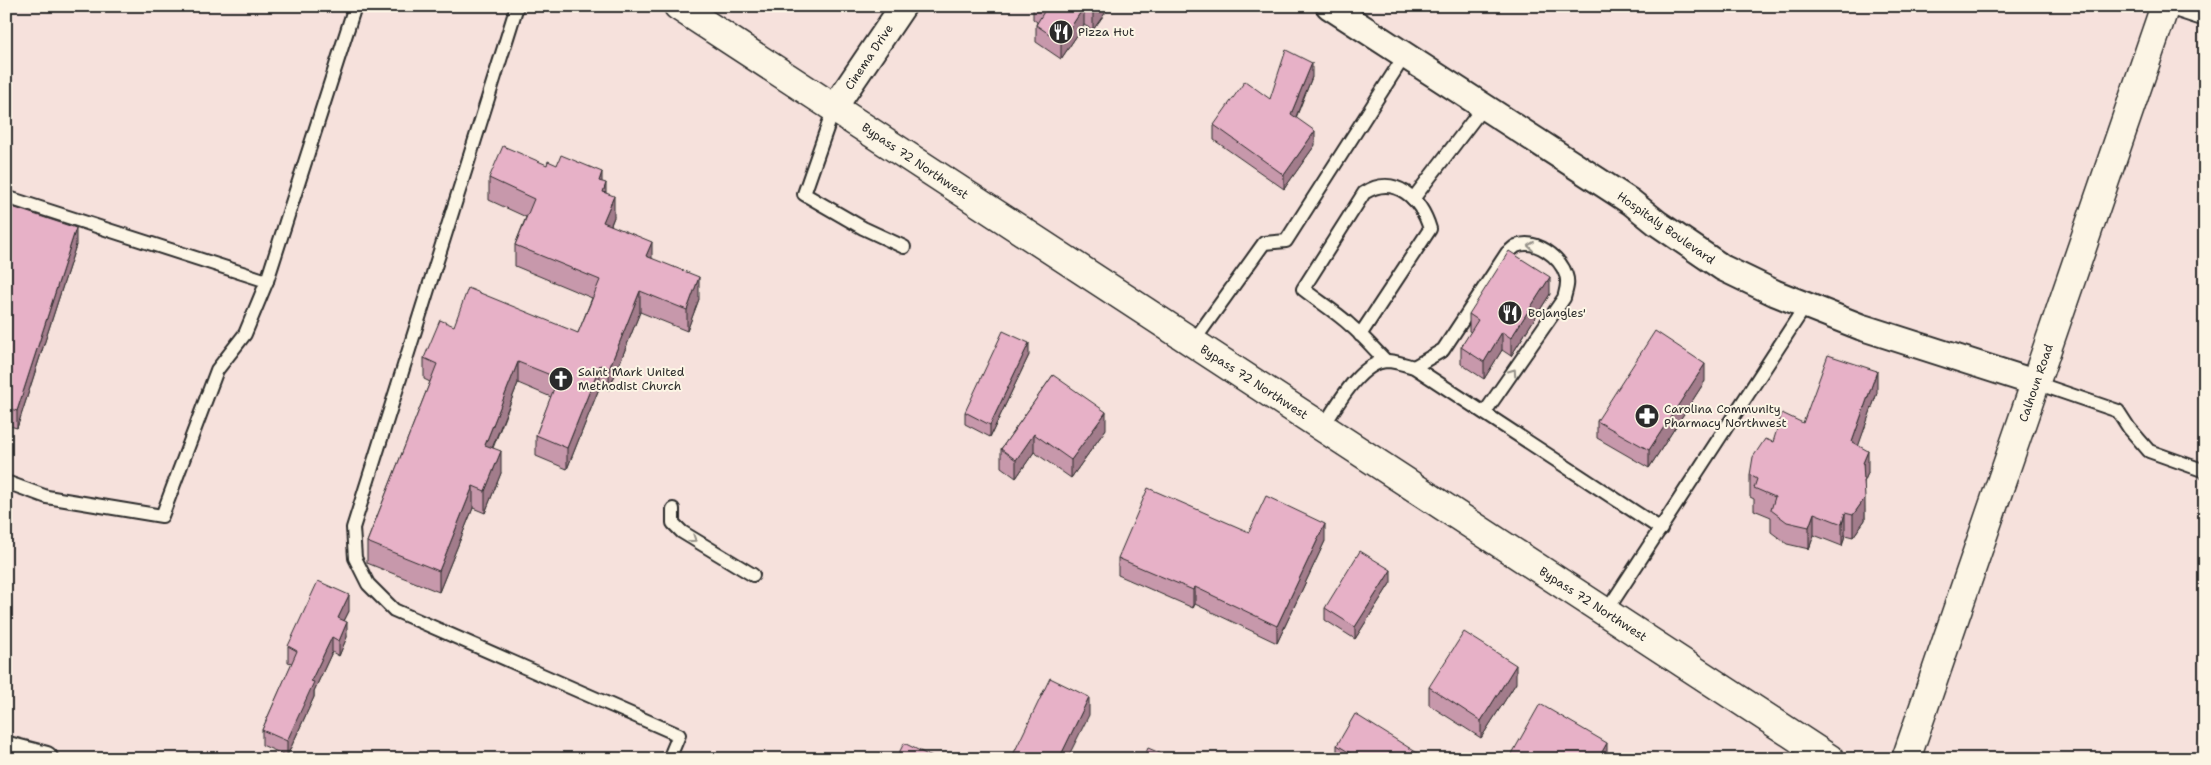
<svg xmlns="http://www.w3.org/2000/svg" width="2211" height="765" viewBox="0 0 2211 765" font-family="'Shantell Sans',sans-serif">
<style>
.lines{fill:none;stroke-linecap:round;stroke-linejoin:round}
.service-casing{stroke:#2b2b2b;stroke-width:16}
.minor-casing{stroke:#2b2b2b;stroke-width:29}
.primary-casing{stroke:#2b2b2b;stroke-width:31}
.trunk-casing{stroke:#2b2b2b;stroke-width:31}
.service{stroke:#fcf5e5;stroke-width:12}
.minor{stroke:#fcf5e5;stroke-width:25}
.primary{stroke:#fcf5e5;stroke-width:28}
.trunk{stroke:#fcf5e5;stroke-width:28}
.wall{fill:#c798ab;stroke:#2b2b2b}
.shaded-wall{fill:#a27c8b;stroke:#2b2b2b}
.building{fill:#e7b1c7;stroke:#2b2b2b}
.oneway{stroke:#949088}
.labels{text-anchor:middle;stroke-width:4;stroke-linejoin:round;paint-order:stroke}
.poi-label{font-size:12px;fill:#2b2b2b;stroke:#fcf5e5;text-anchor:start}
.street-label{font-size:12px;fill:#2b2b2b;stroke:#fcf5e5}
</style>
<rect width="100%" height="100%" fill="#f6e1dc"/>
<filter id="ink" filterUnits="userSpaceOnUse"><feTurbulence type="fractalNoise" baseFrequency=".02" numOctaves="2"/><feDisplacementMap in="SourceGraphic" scale="10" xChannelSelector="R" yChannelSelector="G"/><feConvolveMatrix kernelMatrix="1 2 1 2 8 2 1 2 1" color-interpolation-filters="sRGB"/></filter>
<g filter="url(#ink)">
<g class="lines">
<defs>
<g id="service">
<path d="M517,6L353,528L355,558L368,584L394,610L679,735L669,759"/>
<path d="M2165,7L2205,20"/>
<path d="M834,108L804,194L863,228L904,247"/>
<path d="M6,197L267,281L245,334L217,370L162,516L47,497L6,482"/>
<path d="M1413,199L1484,106"/>
<path d="M267,281L355,6"/>
<path d="M1360,335L1430,229C1421,199 1395,173 1364,193L1303,289C1318,301 1336,312 1350,325C1363,336 1374,349 1386,361"/>
<path d="M1193,342L1264,243L1286,241L1405,55"/>
<path d="M1414,367L1443,350L1507,253C1510,251 1513,248 1516,246C1536,238 1560,257 1566,275C1569,283 1566,290 1564,298L1485,412"/>
<path d="M2036,383L2118,411L2129,428L2149,451L2205,471"/>
<path d="M1323,427C1336,407 1360,362 1387,361C1395,361 1406,365 1414,367L1661,529"/>
<path d="M673,509V523L682,532L753,575"/>
<path d="M1606,612L1806,305"/>
</g>
<g id="minor">
<path d="M1329,6L1631,202L1657,223L1723,268L1775,293L1861,327L2036,383"/>
<path d="M834,108L903,6"/>
<path d="M6,749L45,759"/>
</g>
<path id="primary" d="M1906,759L2165,6"/>
<path id="trunk" d="M678,6L1830,759"/>
</defs>
<!-- service casing -->
<use href="#service" class="service-casing"/>
<!-- minor casing -->
<use href="#minor" class="minor-casing"/>
<!-- primary casing -->
<use href="#primary" class="primary-casing"/>
<!-- trunk casing -->
<use href="#trunk" class="trunk-casing"/>
<!-- service -->
<use href="#service" class="service"/>
<!-- minor -->
<use href="#minor" class="minor"/>
<!-- primary -->
<use href="#primary" class="primary"/>
<!-- trunk -->
<use href="#trunk" class="trunk"/>
</g>
<!-- wall -->
<g class="wall">
<path d="M1033,6H1108V9L1093,30L1084,25L1061,59L1036,42V25L1037,22L1033,19Z"/>
<path d="M1312,77L1296,118L1315,145L1284,189L1214,140V125L1270,99Z"/>
<path d="M547,165L602,182L614,217L611,225L652,258L699,299L687,331L640,312L609,390L600,386L567,469L536,456V435L551,397L518,383L493,448L501,473L485,513L473,508L439,592L367,563V542L430,382L424,379V358L454,326L578,333L592,298L515,266V245L526,217L489,200V178Z"/>
<path d="M6,205L76,245L17,428L6,425Z"/>
<path d="M1550,294L1511,356L1502,350L1484,379L1461,364V347L1471,332L1469,331V314Z"/>
<path d="M1029,355L990,437L965,424V412Z"/>
<path d="M1053,375L1106,429L1071,478L1034,452L1016,478L1001,467V449Z"/>
<path d="M1705,381L1649,468L1597,438V421Z"/>
<path d="M1877,393L1858,446L1868,473L1864,482L1865,520L1853,537L1845,535L1842,546L1814,535L1809,549L1787,544L1771,532V517L1754,510V499L1750,497V475L1773,442L1803,423Z"/>
<path d="M1249,532L1325,541L1277,643L1195,604L1193,608L1118,575V558Z"/>
<path d="M1391,582L1355,639L1325,620V608Z"/>
<path d="M349,611L344,621L347,637L339,656L332,652L314,691V697L287,756L262,745V730L292,663L288,662V646Z"/>
<path d="M1516,683L1481,738L1429,705V687Z"/>
<path d="M1337,745L1427,759H1340L1337,757Z"/>
</g>
<!-- shaded-wall -->
<g class="shaded-wall">
<path d="M1097,6H1108V9L1093,30V13Z"/>
<path d="M1084,7V25L1061,59V42Z"/>
<path d="M1312,63V77L1291,129V114Z"/>
<path d="M1315,131V145L1284,189V175Z"/>
<path d="M602,172V193L599,181Z"/>
<path d="M606,183V205L603,192Z"/>
<path d="M614,196V217L603,244V222Z"/>
<path d="M76,228V245L17,428V411Z"/>
<path d="M652,242V263L646,256Z"/>
<path d="M699,277V299L687,331V310Z"/>
<path d="M1550,277V294L1511,356V338Z"/>
<path d="M640,291V312L609,390V369Z"/>
<path d="M1502,332V350L1484,379V362Z"/>
<path d="M1029,343V355L990,437V425Z"/>
<path d="M518,362V383L485,466V445Z"/>
<path d="M1705,364V381L1649,468V450Z"/>
<path d="M600,365V386L567,469V448Z"/>
<path d="M1877,371V393L1852,464V442Z"/>
<path d="M1106,412V429L1071,478V460Z"/>
<path d="M1034,434V452L1016,478V460Z"/>
<path d="M501,451V473L485,513V491Z"/>
<path d="M1868,451V473L1863,485V463Z"/>
<path d="M473,486V508L439,592V571Z"/>
<path d="M1865,498V520L1853,537V515Z"/>
<path d="M1814,513V535L1809,549V527Z"/>
<path d="M1845,513V535L1842,546V524Z"/>
<path d="M1325,524V541L1277,643V626Z"/>
<path d="M1391,570V582L1355,639V627Z"/>
<path d="M1195,587V604L1193,608V590Z"/>
<path d="M349,595V611L338,633V618Z"/>
<path d="M347,622V637L339,656V641Z"/>
<path d="M332,637V652L314,691V697L287,756V741L311,681Z"/>
<path d="M1516,665V683L1481,738V721Z"/>
<path d="M1089,697V715L1067,759H1059Z"/>
<path d="M1607,743V759H1598Z"/>
</g>
<!-- building -->
<g class="building">
<path d="M1039,6H1097L1093,13L1084,7L1061,42L1036,25L1045,10Z"/>
<path d="M1286,50L1312,63L1291,114L1315,131L1284,175L1214,125L1245,81L1270,99Z"/>
<path d="M503,146L547,165L548,161L557,165L561,155L602,172L599,181L606,183L603,192L614,196L603,222L652,242L646,256L699,277L687,310L640,291L609,369L600,365L567,448L536,435L558,378L518,362L485,445L501,451L485,491L473,486L439,571L367,542L437,364L424,358L440,320L454,326L468,288L578,333L600,280L515,245L534,199L489,178Z"/>
<path d="M6,205L76,228L17,411L6,407Z"/>
<path d="M1509,251L1550,277L1511,338L1502,332L1484,362L1461,347L1478,320L1469,314Z"/>
<path d="M1003,331L1029,343L990,425L965,412Z"/>
<path d="M1655,331L1705,364L1649,450L1597,421Z"/>
<path d="M1828,355L1877,371L1852,442L1868,451L1863,463L1865,498L1853,515L1845,513L1842,524L1814,513L1809,527L1787,522L1771,510L1775,497L1754,488L1757,479L1750,475L1753,457L1765,439L1773,442L1782,413L1803,423Z"/>
<path d="M1053,375L1106,412L1071,460L1034,434L1016,460L1001,449Z"/>
<path d="M1148,488L1249,532L1266,496L1325,524L1277,626L1195,587L1193,590L1118,558Z"/>
<path d="M1360,551L1391,570L1355,627L1325,608Z"/>
<path d="M318,581L349,595L338,618L347,622L339,641L332,637L311,681L314,682L287,741L262,730L297,651L288,646Z"/>
<path d="M1464,632L1516,665L1481,721L1429,687Z"/>
<path d="M1050,678L1089,697L1059,759H1011Z"/>
<path d="M1540,704L1607,743L1598,759H1509Z"/>
<path d="M1355,714L1427,759H1360L1337,745Z"/>
<path d="M904,743L936,759H896Z"/>
<path d="M1148,748L1174,759H1143Z"/>
</g>
<!-- one-way arrows -->
<defs><path id="oneway-chevron" d="M-2-3.5L2.5 0L-2 3.5" fill="none" stroke-width="1.6" stroke-linecap="round" stroke-linejoin="round" transform="scale(1.25)"/></defs>
<g class="oneway">
<use href="#oneway-chevron" transform="translate(1531 246) rotate(-174)"/>
<use href="#oneway-chevron" transform="translate(1513 372) rotate(-55)"/>
<use href="#oneway-chevron" transform="translate(693 539) rotate(33)"/>
</g>
</g>
<!-- icons -->
<defs>
<symbol id="restaurant-disc" viewBox="-11 -11 22 22"><circle r="9.5" fill="#2b2b2b" stroke="#fcf5e5"/><path d="M-5-6h1v4h1v-4h1v4h1v-4h1v5L-1.5 .5V6h-2V.5L-5-1ZM5-6V6H3V1.5H1.5Q1.5-4 5-6Z" fill="#fff"/></symbol>
<symbol id="church-disc" viewBox="-11 -11 22 22"><circle r="9.5" fill="#2b2b2b" stroke="#fcf5e5"/><path d="M-1.2-6h2.4v3.5h3.3v2.4h-3.3V6h-2.4V-.1h-3.3v-2.4h3.3Z" fill="#fff"/></symbol>
<symbol id="pharmacy-disc" viewBox="-11 -11 22 22"><circle r="9.5" fill="#2b2b2b" stroke="#fcf5e5"/><path d="M-2-6h4v4h4v4h-4v4h-4v-4h-4v-4h4Z" fill="#fff"/></symbol>
</defs>
<g fill-rule="evenodd">
<use href="#restaurant-disc" x="1047" y="18" width="28" height="28"/>
<use href="#restaurant-disc" x="1496" y="299" width="28" height="28"/>
<use href="#church-disc" x="547" y="365" width="28" height="28"/>
<use href="#pharmacy-disc" x="1633" y="402" width="28" height="28"/>
</g>
<g class="labels">
<!-- poi labels -->
<g class="poi-label">
<text x="1078" y="36">Pizza Hut</text>
<text x="1528" y="317">Bojangles'</text>
<text x="578" y="376">Saint Mark United<tspan x="578" dy="14">Methodist Church</tspan></text>
<text x="1664" y="413">Carolina Community<tspan x="1664" dy="14">Pharmacy Northwest</tspan></text>
</g>
<!-- street labels -->
<g class="street-label">
<text transform="translate(869 57) rotate(-56)" y="4">Cinema Drive</text>
<text transform="translate(915 161) rotate(34)" y="4">Bypass 72 Northwest</text>
<text transform="translate(1666 228) rotate(35)" y="4">Hospitaly Boulevard</text>
<text transform="translate(1254 382) rotate(33)" y="4">Bypass 72 Northwest</text>
<text transform="translate(2036 383) rotate(-71)" y="4">Calhoun Road</text>
<text transform="translate(1593 604) rotate(33)" y="4">Bypass 72 Northwest</text>
</g>
</g>
<!-- margin -->
<rect width="2211" height="765" fill="none" stroke="#fcf5e5" stroke-width="25"/>
<rect x="12" y="12" width="2186" height="740" fill="none" stroke="#2b2b2b" stroke-width="2" filter="url(#ink)"/>
</svg>
